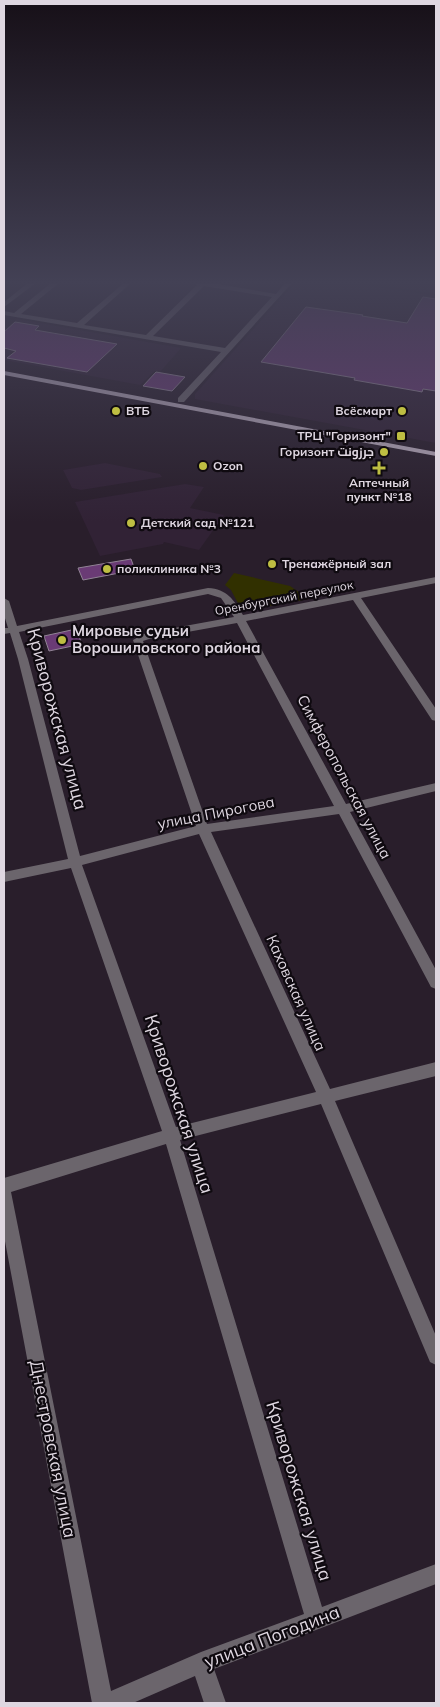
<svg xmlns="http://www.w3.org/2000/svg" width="440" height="1707" viewBox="0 0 440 1707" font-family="Mulish,Cairo,sans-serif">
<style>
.built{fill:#312235}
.green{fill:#313000}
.building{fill:#6a3b75;stroke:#918395}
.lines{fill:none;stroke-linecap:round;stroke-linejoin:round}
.minor{fill:#6b656c;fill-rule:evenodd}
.major{fill:#b5a8b8;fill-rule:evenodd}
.poi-dot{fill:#bebe42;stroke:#0f0a10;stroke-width:2}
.labels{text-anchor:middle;stroke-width:4.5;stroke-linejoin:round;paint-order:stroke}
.far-poi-label{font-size:12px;font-weight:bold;fill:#dfd7e1;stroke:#0f0a10;text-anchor:start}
.far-street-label{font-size:12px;fill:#dfd7e1;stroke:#0f0a10}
.poi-label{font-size:15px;font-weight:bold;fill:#dfd7e1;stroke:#0f0a10;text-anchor:start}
.street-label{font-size:15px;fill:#dfd7e1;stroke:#0f0a10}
.near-street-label{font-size:18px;fill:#dfd7e1;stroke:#0f0a10}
</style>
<rect width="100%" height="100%" fill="#291e2b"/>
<!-- built -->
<g class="built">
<path d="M295,283H351L436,296V443L195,399V394Z"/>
<path d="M396,283H436V294L393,287Z"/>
<path d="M17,319L181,348L160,372L155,371L140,385L4,360V330Z"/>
<path d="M105,463L160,474L162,477L81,490L72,488L63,470Z"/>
<path d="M185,484L204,487L190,508L224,515L199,550L164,542L163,544L100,556L75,502Z"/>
</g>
<!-- green -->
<path class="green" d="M234,573L290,586L309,599L242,611L231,590L225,585Z"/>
<!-- building -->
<g class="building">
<path d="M423,297L436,299V391L423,389L422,392L417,391L354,380L355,378L261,362L306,307L363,315L362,316L407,323Z"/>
<path d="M15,322L39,326L35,330L117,344L87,372L7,358L16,351L4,348V332Z"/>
<path d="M156,372L185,377L172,391L143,386Z"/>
<path d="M131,559L135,570L83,580L78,568Z"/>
<path d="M76,629L82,644L49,651L44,636Z"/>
</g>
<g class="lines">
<!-- minor -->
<g class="minor">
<path d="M28,283H36L4,307V302Z"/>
<path d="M51,283H59L21,314L77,323L124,283H131L84,325L146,335L197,285L195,283H212L276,294L285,283H292L184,402H178V398L221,352L4,315V311L14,313ZM204,286L272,297L225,348L153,336Z"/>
<path d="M436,577V583L361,598L436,709V721L432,720L353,600L246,621L346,804L436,783V791L350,812L436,970V989L431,987L339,814L211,832L330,1089L436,1062V1076L335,1101L436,1336V1365L430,1362L321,1104L180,1140L322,1607L436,1564V1584L214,1669L226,1703H204L195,1676L133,1703H92L4,1236V1178L162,1131L71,868L4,882V872L68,859L18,659L10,633L4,634V628H8L4,615V598L9,601L17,626L208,588C227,589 234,600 243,615ZM208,594L221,598L234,617L146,633L133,640L196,826L80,856L28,659L19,632ZM237,623L334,806L207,824L143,641L149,639ZM199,834L316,1092L176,1127L82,865ZM166,1144L304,1614L201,1652L111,1691L11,1192Z"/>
</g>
<!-- major -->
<path class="major" d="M4,371L436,452V456L4,375Z"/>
</g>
<!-- sky -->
<linearGradient id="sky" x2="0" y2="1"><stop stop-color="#171018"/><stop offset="0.54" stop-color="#434155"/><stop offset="1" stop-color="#434155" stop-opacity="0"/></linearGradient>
<rect width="440" height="522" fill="url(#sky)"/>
<!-- markers -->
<g class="poi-dot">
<circle cx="116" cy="411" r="5"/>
<circle cx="402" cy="411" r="5"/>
<rect x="396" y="431" width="10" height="10" rx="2.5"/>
<circle cx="384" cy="452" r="5"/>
<circle cx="203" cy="466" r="5"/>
<path d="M376.5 460.5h5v5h5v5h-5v5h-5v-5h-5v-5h5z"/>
<circle cx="131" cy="523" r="5"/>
<circle cx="272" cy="564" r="5"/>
<circle cx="107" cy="569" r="5"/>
<circle cx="62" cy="640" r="5"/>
</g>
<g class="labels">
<!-- far-poi labels -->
<g class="far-poi-label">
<text x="126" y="415">ВТБ</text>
<text x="392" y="415" text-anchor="end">Всёсмарт</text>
<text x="391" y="440" text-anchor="end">ТРЦ "Горизонт"</text>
<text x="374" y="456" text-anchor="end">Горизонт جرزونت</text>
<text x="213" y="470">Ozon</text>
<text x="379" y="487" text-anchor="middle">Аптечный<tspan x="379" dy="14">пункт №18</tspan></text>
<text x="141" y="527">Детский сад №121</text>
<text x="282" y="568">Тренажёрный зал</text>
<text x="117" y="573">поликлиника №3</text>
</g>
<!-- far-street labels -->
<g class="far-street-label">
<text transform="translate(284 598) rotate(-11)" y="4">Оренбургский переулок</text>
</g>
<!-- poi labels -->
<g class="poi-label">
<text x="72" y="636">Мировые судьи<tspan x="72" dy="17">Ворошиловского района</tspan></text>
</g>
<!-- street labels -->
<g class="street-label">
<text transform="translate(344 777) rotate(62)" y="5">Симферопольская улица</text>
<text transform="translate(216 813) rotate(-11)" y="5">улица Пирогова</text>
<text transform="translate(296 993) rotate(66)" y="5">Каховская улица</text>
</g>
<!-- near-street labels -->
<g class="near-street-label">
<text transform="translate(57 719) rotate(75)" y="6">Криворожская улица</text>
<text transform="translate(179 1104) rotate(72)" y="6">Криворожская улица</text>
<text transform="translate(53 1449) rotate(79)" y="6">Днестровская улица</text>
<text transform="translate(299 1491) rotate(73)" y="6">Криворожская улица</text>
<text transform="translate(272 1637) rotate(-21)" y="6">улица Погодина</text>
</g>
</g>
<!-- border -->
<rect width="440" height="1707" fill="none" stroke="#dfd7e1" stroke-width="10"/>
</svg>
